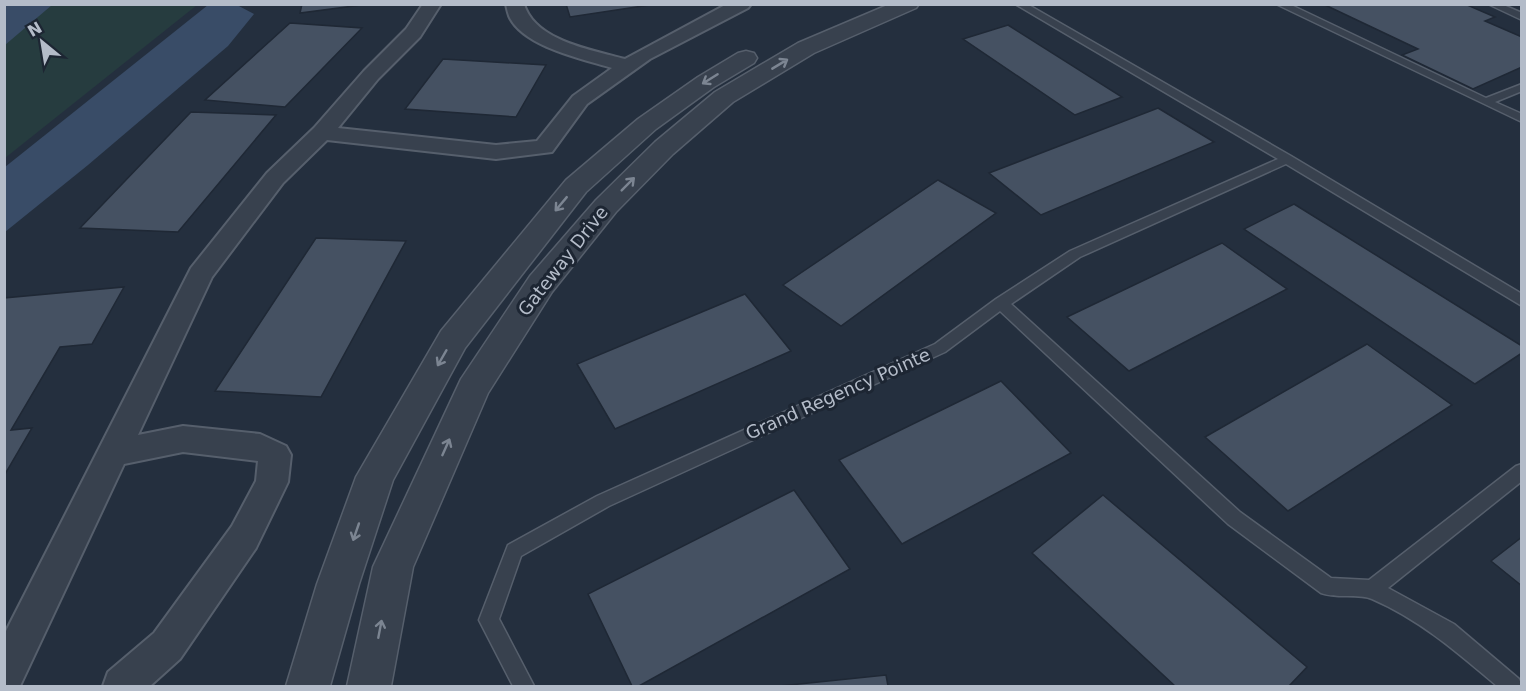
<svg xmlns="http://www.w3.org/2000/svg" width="1526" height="691" viewBox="0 0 1526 691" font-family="'DejaVu Sans',sans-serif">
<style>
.green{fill:#263c3f}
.water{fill:#394c67}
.building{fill:#455162;stroke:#1f2835;stroke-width:1.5}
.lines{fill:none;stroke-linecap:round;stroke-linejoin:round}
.service-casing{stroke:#565f6c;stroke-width:3}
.minor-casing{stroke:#565f6c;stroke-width:4}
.tertiary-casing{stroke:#565f6c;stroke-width:3}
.service{fill:#38414e;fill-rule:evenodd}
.minor{fill:#38414e;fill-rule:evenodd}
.tertiary{fill:#38414e;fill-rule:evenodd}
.oneway{stroke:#7c8592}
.labels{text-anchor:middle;stroke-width:6;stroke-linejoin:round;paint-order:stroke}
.street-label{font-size:18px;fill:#b4bcc9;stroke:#1d2633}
</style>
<rect width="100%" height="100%" fill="#242f3e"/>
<!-- green -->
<path class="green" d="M5,5H197L5,158Z"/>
<!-- water -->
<g class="water">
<path d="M5,4H52V5L5,45Z"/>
<path d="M208,5H237L254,14L228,46L88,165L5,232V167Z"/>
</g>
<!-- building -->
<g class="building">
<path d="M302,4H369L300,13Z"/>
<path d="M566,4H656L570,17Z"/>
<path d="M1323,4H1465L1495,17L1485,21L1522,37V67L1473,89L1402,55L1418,49Z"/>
<path d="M290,23L362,28L285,107L205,100Z"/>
<path d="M1008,25L1122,97L1075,115L963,39Z"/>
<path d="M443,59L546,65L516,117L405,109Z"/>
<path d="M1158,108L1214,142L1041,215L989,173Z"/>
<path d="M191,112L276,115L178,232L80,228Z"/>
<path d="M938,180L996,213L841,326L783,285Z"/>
<path d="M1294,204L1522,346V353L1475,384L1244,229Z"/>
<path d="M316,238L406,241L321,397L215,391Z"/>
<path d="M1222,243L1287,289L1129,371L1067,317Z"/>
<path d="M124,287L92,344L60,347L11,430L32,428L4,476V298Z"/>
<path d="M745,294L791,351L615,429L577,364Z"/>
<path d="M1367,344L1452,405L1288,511L1205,437Z"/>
<path d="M1001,381L1071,453L902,544L839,460Z"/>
<path d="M794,490L850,569L639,686H632L588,594Z"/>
<path d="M1103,495L1307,667L1289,686H1175L1032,553Z"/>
<path d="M1522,537V586L1491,561Z"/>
<path d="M886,675L888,686H780Z"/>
</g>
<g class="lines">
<defs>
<g id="service">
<path d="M1015,4H1027L1291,156L1522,294V306L1286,164L1080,257L1011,304L1240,512L1331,578L1369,580L1516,466L1522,464V481L1388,588L1454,624L1519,679L1522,686H1497C1458,653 1419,619 1372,599C1357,593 1337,599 1321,593L1228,524L1000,311L945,352L609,506L521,556L499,619L534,686H513L479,620L508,545L597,496L935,344L996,299L1070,251L1278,159Z"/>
<path d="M1276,4H1289L1486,98L1522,84V91L1495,102L1522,114V122Z"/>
<path d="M1488,4H1501L1522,13V20Z"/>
</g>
<path id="minor" d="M423,4H441L420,37L378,79L338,128L496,145L537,141L573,96L612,68C583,59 525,47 510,18C508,14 507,9 506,4H524C535,41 592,50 625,59L727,4H751L748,8L650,59L587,104L552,152L496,159L327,140L283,183L212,277L138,435L183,426L260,434L286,446L291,455L288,482L256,548L180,659L150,686H103L108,672L154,633L232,526L256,481L258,461L183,452L124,464L20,686H4V635L191,268L267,173L314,128L364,71L406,29Z"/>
<g id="tertiary">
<path d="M890,4H919L916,8L814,53L733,102L673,154L616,212L552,292L488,393L413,567L391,686H347L373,567L461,379L530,276L596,200L655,142L715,92L798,43Z"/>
<path d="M746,51L754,53L757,58L754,63L714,87L656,129L586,192L465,348L393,480L359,584L330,686H286L317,584L356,477L441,331L566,180L638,119L698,77L738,53Z"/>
</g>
</defs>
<!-- service casing -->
<use href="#service" class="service-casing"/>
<!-- minor casing -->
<use href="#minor" class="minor-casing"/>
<!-- tertiary casing -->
<use href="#tertiary" class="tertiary-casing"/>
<!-- service -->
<use href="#service" class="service"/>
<!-- minor -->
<use href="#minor" class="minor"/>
<!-- tertiary -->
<use href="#tertiary" class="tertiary"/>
</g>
<!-- one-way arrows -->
<defs><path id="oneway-shaft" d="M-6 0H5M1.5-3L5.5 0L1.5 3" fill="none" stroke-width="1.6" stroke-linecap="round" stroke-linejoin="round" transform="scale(1.5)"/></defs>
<g class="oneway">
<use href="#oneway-shaft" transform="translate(780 64) rotate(-31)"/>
<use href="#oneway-shaft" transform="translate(710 79) rotate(148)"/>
<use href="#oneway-shaft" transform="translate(628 184) rotate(-45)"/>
<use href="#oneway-shaft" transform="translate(561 204) rotate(130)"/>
<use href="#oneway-shaft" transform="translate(442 358) rotate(120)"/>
<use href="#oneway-shaft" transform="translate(446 447) rotate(-66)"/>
<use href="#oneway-shaft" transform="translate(356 532) rotate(109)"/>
<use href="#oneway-shaft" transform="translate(380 629) rotate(-79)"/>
</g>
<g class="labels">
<!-- street labels -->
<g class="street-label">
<text transform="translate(563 261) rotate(-52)" y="6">Gateway Drive</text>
<text transform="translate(838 394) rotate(-24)" y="6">Grand Regency Pointe</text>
</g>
</g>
<!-- border -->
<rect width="1526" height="691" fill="none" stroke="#b4bcc9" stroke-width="12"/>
<!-- north arrow -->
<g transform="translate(42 42) rotate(330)" stroke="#1d2633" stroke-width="4.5" paint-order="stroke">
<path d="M0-4.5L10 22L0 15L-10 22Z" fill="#b4bcc9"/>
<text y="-9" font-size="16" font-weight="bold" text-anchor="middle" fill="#b4bcc9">N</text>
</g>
</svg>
